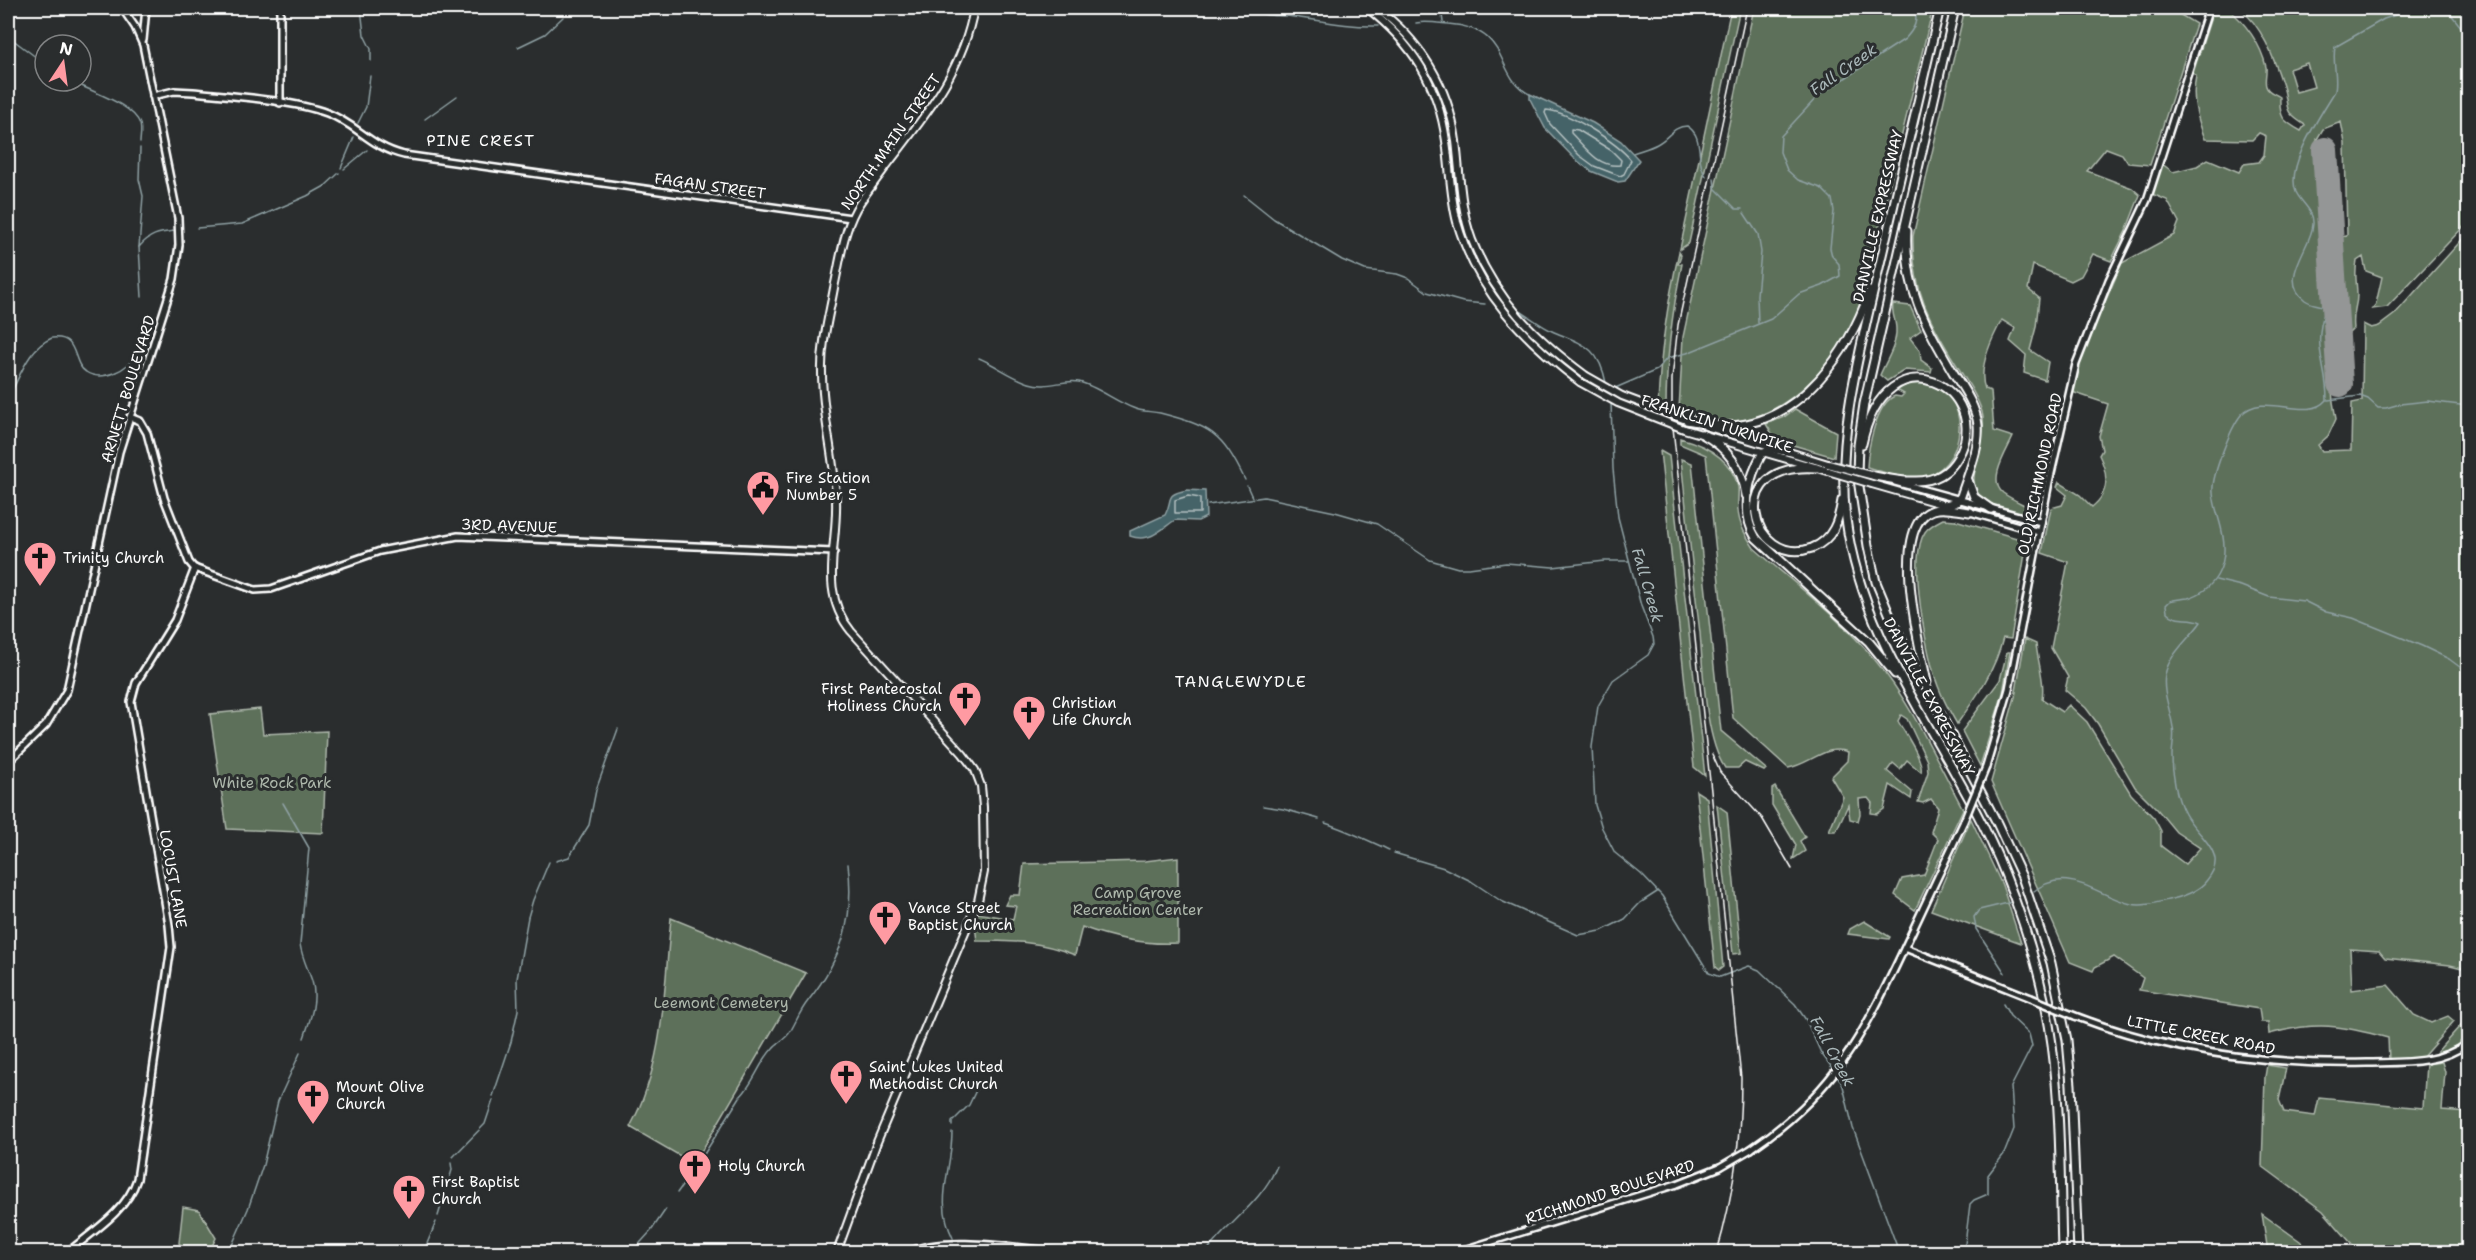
<svg xmlns="http://www.w3.org/2000/svg" width="2476" height="1260" viewBox="0 0 2476 1260" font-family="'Shantell Sans',sans-serif">
<style>
.green{fill:#5d705a;stroke:#aeb8ac;stroke-width:1.5;fill-rule:evenodd}
.water{fill:#456367;stroke:#8fa1a4;stroke-width:1.5}
.lines{fill:none;stroke-linecap:round;stroke-linejoin:round}
.shore{stroke:#b5c1c2;stroke-width:1.5}
.stream{stroke:#8fa1a4;stroke-width:1.5}
.runway{stroke:#949696;stroke-width:26}
.secondary-casing{stroke:#fff;stroke-width:10}
.primary-casing{stroke:#fff;stroke-width:10}
.highway-casing{stroke:#fff;stroke-width:11}
.secondary{stroke:#2a2d2e;stroke-width:5}
.primary{stroke:#2a2d2e;stroke-width:6}
.highway{stroke:#2a2d2e;stroke-width:7}
.rail{stroke:#fff;stroke-width:1.5}
.secondary-bridge-casing{stroke:#fff;stroke-width:10;stroke-linecap:butt}
.primary-bridge-casing{stroke:#fff;stroke-width:10;stroke-linecap:butt}
.secondary-bridge{stroke:#2a2d2e;stroke-width:5}
.primary-bridge{stroke:#2a2d2e;stroke-width:6}
.labels{text-anchor:middle;stroke-width:6;stroke-linejoin:round;paint-order:stroke}
.street-label{font-size:15px;fill:#fff;stroke:#2a2d2e}
.poi-label{font-size:15px;fill:#fff;stroke:#2a2d2e;text-anchor:start}
.park-label{font-size:15px;fill:#aeb8ac;stroke:#2a2d2e}
.water-label{font-size:16px;font-style:italic;fill:#abb9bb;stroke:#2a2d2e}
.neighbourhood-label{font-size:16px;letter-spacing:1.5px;fill:#fff;stroke:#2a2d2e}
</style>
<rect width="100%" height="100%" fill="#2a2d2e"/>
<filter id="ink" filterUnits="userSpaceOnUse"><feTurbulence type="fractalNoise" baseFrequency=".0167" numOctaves="2"/><feDisplacementMap in="SourceGraphic" scale="12" xChannelSelector="R" yChannelSelector="G"/><feConvolveMatrix kernelMatrix="1 2 1 2 8 2 1 2 1" color-interpolation-filters="sRGB"/></filter>
<g filter="url(#ink)">
<!-- green -->
<g class="green">
<path d="M1731,8H1740L1689,243L1680,249Z"/>
<path d="M1754,8H1933L1868,273C1863,293 1858,316 1847,334C1825,374 1781,418 1733,421C1714,422 1696,415 1679,410L1683,337Z"/>
<path d="M1965,8H2155V12L2160,14L2169,8L2196,24L2150,165L2128,163L2122,154L2106,148L2087,171L2132,188L2140,195L2126,231L2111,261L2093,254L2081,276L2071,281L2033,265L2028,289L2039,298L2036,327L2030,350L2048,362L2045,380L2024,373L2026,355L2010,341L2015,328L2002,320C1992,338 1977,368 1985,389L1991,391L1994,431L2013,437C2007,451 1987,480 2003,493C2011,499 2023,504 2032,509L2030,515C2013,512 1987,508 1977,492C1966,476 1989,437 1982,412C1977,394 1965,379 1956,364C1929,321 1912,288 1913,236Z"/>
<path d="M2214,8H2227C2245,22 2261,44 2266,67C2267,72 2264,80 2266,86C2268,93 2275,93 2280,97C2279,118 2283,121 2301,131L2305,125C2281,110 2290,108 2283,86C2274,58 2262,25 2239,8H2468V226L2466,224L2387,307L2372,309L2376,304L2382,277L2366,271L2363,257L2357,261C2354,276 2357,281 2357,295C2357,308 2352,311 2354,328L2349,333L2347,330L2341,236L2347,235L2345,143L2341,122L2323,129L2317,139V199L2333,402L2336,419L2328,436L2318,445L2322,451L2351,450L2352,403L2362,401L2363,324L2371,328L2379,326L2395,314L2468,233V936L2465,941L2468,973L2462,968L2450,965L2385,958L2379,951L2350,949L2352,990L2388,985L2414,1015L2431,1023L2448,1016L2454,1021L2422,1058L2389,1060L2388,1038C2341,1025 2316,1021 2269,1034L2268,1022H2261L2259,1009L2139,990L2143,978L2114,957L2095,967L2093,971L2070,962L1991,782L2015,697L2025,639L2036,644C2038,664 2045,680 2042,699L2062,712L2069,705L2087,722L2131,794L2154,818L2161,831V846L2185,864L2200,848L2176,832L2157,809L2135,787L2098,724L2086,708L2065,690L2068,677L2051,648L2068,562L2042,553L2051,508L2062,505L2067,495L2057,487L2059,482L2080,495L2092,507C2110,493 2108,473 2099,455L2102,450L2099,436L2108,404L2072,392L2078,364L2122,263L2174,235L2179,222L2167,200L2152,194L2162,164L2173,172L2197,166L2208,159L2239,172L2244,164L2259,162L2264,155L2266,136L2259,133L2252,140L2205,139C2197,117 2191,99 2196,76L2193,73ZM2307,63L2314,87L2296,92L2289,69Z"/>
<path d="M1679,252L1681,255L1678,264H1682C1672,312 1666,360 1666,409L1658,406C1660,353 1667,304 1679,252Z"/>
<path d="M1893,304L1910,306L1921,330L1910,338L1920,351L1921,360L1932,368L1931,372L1905,370L1887,381L1880,375C1886,361 1897,345 1896,329C1896,320 1891,313 1893,304Z"/>
<path d="M1915,382C1921,383 1928,383 1933,385C1975,401 1963,472 1921,477C1903,480 1884,472 1867,467C1868,448 1876,403 1895,396L1901,397L1904,394L1895,389Z"/>
<path d="M1795,409L1836,432L1834,457L1776,440L1766,424L1784,417Z"/>
<path d="M1680,438C1705,445 1732,459 1738,487C1739,494 1737,502 1738,510C1739,525 1746,536 1754,548C1795,584 1840,618 1875,660C1912,704 1936,759 1963,809L1915,910L1895,895L1902,879L1924,875L1938,839L1931,832L1938,808L1931,799L1923,803L1918,802L1928,772L1927,761L1907,719L1901,715L1898,721C1904,732 1924,760 1921,772L1907,760L1900,769L1893,763L1887,771L1912,792L1911,799L1890,785L1884,809L1877,814L1871,813L1872,803L1868,798L1859,799L1860,814L1858,821L1850,819L1848,805L1836,831H1829L1843,797L1831,777L1847,761L1848,752C1827,743 1809,765 1788,768L1733,718L1706,455L1680,444Z"/>
<path d="M1660,451L1669,456L1705,776L1694,767Z"/>
<path d="M1681,459L1692,463L1721,731L1766,769L1764,771L1745,762L1738,768H1725C1705,739 1703,669 1700,633C1693,575 1687,517 1681,459Z"/>
<path d="M1943,519L1955,520L2027,541L2011,639L2003,638C1995,671 1977,696 1957,724C1950,712 1943,699 1938,686C1927,657 1907,559 1925,532C1929,526 1937,522 1943,519Z"/>
<path d="M2007,652H2010L2003,693L1980,766L1962,731L2000,680Z"/>
<path d="M260,709L263,734L327,731L323,833L227,829L210,714Z"/>
<path d="M1775,787L1805,837L1800,841L1805,851L1793,859L1796,845L1772,805V789Z"/>
<path d="M1696,791L1707,798L1723,967L1719,970L1715,967Z"/>
<path d="M1717,805L1727,812L1741,953L1733,954Z"/>
<path d="M1971,819L2002,885L2021,943L1931,910Z"/>
<path d="M1178,857V943C1145,945 1112,938 1082,927L1075,955C1040,941 1014,941 977,941L975,925L978,913L1013,919L1016,906L1005,905L1010,895H1020L1024,864L1145,861Z"/>
<path d="M671,918L806,973L694,1164L630,1127C665,1063 664,988 671,918Z"/>
<path d="M1864,921L1890,937L1889,939L1848,934L1850,929Z"/>
<path d="M2468,1017V1035L2452,1049L2436,1053Z"/>
<path d="M2442,1062L2445,1072L2442,1110L2468,1112V1252H2359L2323,1211L2262,1166L2265,1077L2267,1065L2286,1068L2279,1100L2284,1112L2315,1116L2319,1098L2423,1108L2426,1064Z"/>
<path d="M183,1207L199,1210L216,1238L209,1252H186L179,1243Z"/>
<path d="M2262,1214L2300,1241L2311,1252H2268Z"/>
</g>
<!-- water -->
<g class="water">
<path d="M1530,94L1593,123L1621,141L1639,160L1625,181L1618,182L1591,171L1575,159L1545,128L1530,99Z"/>
<path d="M1187,490L1205,491L1206,517L1198,521L1175,520C1160,530 1150,543 1130,536V531L1165,515C1174,499 1163,495 1187,490Z"/>
</g>
<g class="lines">
<!-- shore -->
<g class="shore">
<path d="M1546,110C1568,111 1617,143 1631,160L1624,174L1620,176L1594,166L1579,155L1550,124L1545,113Z"/>
<path d="M1571,129L1578,130L1612,151L1621,160L1620,165C1598,168 1584,146 1571,133Z"/>
<path d="M1188,496L1200,498V513H1175V500Z"/>
</g>
<!-- stream -->
<g class="stream">
<path d="M361,8L364,35L371,49V61"/>
<path d="M1249,8C1266,18 1275,14 1294,17C1322,21 1350,27 1378,26"/>
<path d="M1441,8L1443,22"/>
<path d="M2437,8L2450,13L2465,32L2468,33"/>
<path d="M566,11L568,8"/>
<path d="M1416,23C1426,21 1438,23 1448,24C1514,29 1492,76 1531,95"/>
<path d="M8,36L45,64"/>
<path d="M518,47L545,34L563,17"/>
<path d="M72,81C90,92 132,103 140,124C142,130 140,137 140,143"/>
<path d="M425,119L457,96"/>
<path d="M358,123L366,107L370,76"/>
<path d="M140,148L139,179L143,196L139,247L142,297"/>
<path d="M1633,153C1641,150 1650,148 1657,144C1669,138 1673,126 1687,126C1705,136 1695,162 1706,176"/>
<path d="M341,168L354,137"/>
<path d="M344,169L367,150"/>
<path d="M1714,178L1715,188L1736,209H1742"/>
<path d="M1244,195L1274,219L1342,260L1365,270L1397,274L1408,278L1427,292L1463,302L1485,304"/>
<path d="M1744,213L1758,234L1761,252L1757,295L1758,323"/>
<path d="M197,228L242,224L307,196L325,186L339,173"/>
<path d="M139,247C150,234 158,233 174,231"/>
<path d="M1520,311C1530,317 1541,326 1552,331C1582,344 1599,346 1606,383"/>
<path d="M979,358C996,365 1011,377 1029,383C1048,389 1063,379 1079,382C1096,386 1115,401 1133,408C1142,412 1150,411 1160,413C1210,426 1222,432 1245,480"/>
<path d="M1613,389L1657,370L1667,358L1687,353L1771,319L1799,294L1822,286L1840,276L1839,264L1832,256L1830,248L1834,211L1832,199L1821,188L1798,180L1787,170L1780,152L1781,136L1819,95L1905,39C1914,29 1919,21 1914,8"/>
<path d="M12,391C22,371 30,347 52,338C80,335 71,363 86,372C101,382 130,370 135,354"/>
<path d="M2328,400L2360,396L2368,399L2378,408H2386L2400,404L2428,401L2468,406"/>
<path d="M1611,402L1613,469L1618,517L1641,606L1653,637L1654,644L1648,655L1613,680L1598,706L1592,747L1595,805L1602,828L1615,853L1641,874L1662,896L1709,973L1720,977L1749,966L1759,970L1795,1004L1806,1020L1821,1053L1833,1069"/>
<path d="M8,406L9,403"/>
<path d="M1247,486L1252,497"/>
<path d="M1208,505L1264,497L1335,512L1377,524L1430,560L1458,568H1469L1506,563L1553,567L1605,561H1629"/>
<path d="M2216,580L2241,586L2269,597L2304,601L2326,612L2353,618L2422,646L2449,659L2468,673"/>
<path d="M283,803L309,848L300,944C302,958 308,969 312,981C318,1000 310,1020 304,1038"/>
<path d="M1263,806L1283,809L1319,819"/>
<path d="M1325,823C1347,830 1367,840 1389,850"/>
<path d="M1394,853L1444,868L1471,881L1501,901L1578,935L1601,931L1625,919L1640,903L1657,892"/>
<path d="M556,861L569,857L589,825L596,790L618,729"/>
<path d="M2030,894C2067,863 2093,894 2131,904C2144,907 2159,902 2172,899C2185,896 2199,891 2207,880C2212,874 2216,867 2215,859C2212,842 2193,829 2185,814C2176,798 2172,773 2172,756C2172,747 2175,737 2173,728C2171,711 2162,693 2165,675C2169,654 2189,639 2201,622C2189,616 2177,623 2167,612L2166,605L2170,601C2176,599 2182,599 2188,598C2215,590 2228,565 2223,537C2221,522 2214,508 2213,492C2211,477 2231,427 2241,415C2263,390 2308,423 2327,400C2327,363 2311,347 2326,308C2320,304 2312,305 2305,300C2277,279 2312,247 2313,224C2314,210 2301,203 2296,192C2285,166 2322,113 2335,91C2338,76 2332,62 2335,47L2384,19L2416,8"/>
<path d="M2005,973L1976,929L1974,917L1979,910L2012,902"/>
<path d="M1836,1073L1843,1086L1853,1128L1899,1252"/>
<path d="M493,1096L511,1042L518,1010L517,979L528,917L533,900L549,862"/>
<path d="M952,1126V1122L969,1105L978,1086"/>
<path d="M952,1132C952,1171 934,1200 953,1238"/>
<path d="M453,1157L485,1124L493,1100"/>
<path d="M696,1167L740,1097C754,1083 759,1063 773,1048C778,1042 786,1039 790,1032C796,1022 800,1011 808,1001C842,958 855,919 848,864"/>
<path d="M677,1193L692,1172"/>
<path d="M438,1216L452,1170L451,1163"/>
<path d="M960,1251V1252"/>
<path d="M229,1252L248,1209L263,1165L278,1101L300,1053"/>
<path d="M426,1252V1246L436,1222"/>
<path d="M632,1252L651,1231L666,1209"/>
<path d="M1206,1252C1229,1222 1262,1202 1277,1166"/>
<path d="M1961,1252L1965,1244L1970,1204L1974,1200L1988,1194V1175L2004,1154L2014,1129L2011,1087L2032,1046L2029,1034L2010,1016L2003,1004"/>
</g>
<!-- runway -->
<path class="runway" d="M2325,150L2340,384"/>
<defs>
<g id="secondary">
<path d="M280,8V103"/>
<path d="M143,40L146,8"/>
<path d="M153,96L174,91L193,92C232,96 291,100 327,113C357,124 370,147 404,155L851,218"/>
<path d="M130,417L140,421L147,433L164,498L189,562L194,568L255,590L271,589L380,551L458,536L834,552"/>
<path d="M1895,482L2041,522"/>
<path d="M1967,511L2039,532"/>
<path d="M8,762L46,725L67,690L119,452L174,279L179,245L178,218L143,45L135,27L122,8"/>
<path d="M1986,767L2009,689L2049,482L2076,364L2109,280L2147,200L2209,8"/>
<path d="M1905,948L2031,998"/>
<path d="M2075,1016C2168,1052 2268,1065 2367,1063C2402,1062 2439,1065 2468,1043"/>
<path d="M1751,1149C1833,1094 1863,1036 1904,949C1924,906 1944,864 1964,821"/>
<path d="M68,1252C92,1232 127,1211 137,1179L171,947L169,925L131,702L136,683L175,620L195,568"/>
<path d="M909,1252C944,1235 1022,1249 1062,1252"/>
<path d="M1457,1252L1677,1184L1720,1167"/>
</g>
<g id="primary">
<path d="M1367,8C1412,43 1438,83 1446,141C1450,168 1450,195 1457,222C1477,292 1524,339 1580,382"/>
<path d="M1376,8C1420,39 1449,87 1456,141C1460,175 1460,208 1472,240C1496,300 1534,337 1585,375"/>
<path d="M1705,426L1828,464"/>
<path d="M1684,429L1828,471"/>
<path d="M1872,484L1945,505"/>
<path d="M837,1252L877,1142L978,901L984,872L983,807L981,786L975,770L963,754L851,631C818,591 838,547 836,500C835,457 822,416 822,373C821,344 829,316 834,288C840,261 843,233 856,209C864,195 875,182 885,168C923,118 963,72 974,8"/>
</g>
<g id="highway">
<path d="M1940,8C1920,94 1900,181 1879,268C1860,351 1836,433 1846,519C1863,652 1957,753 2005,874C2027,929 2044,985 2052,1044C2061,1113 2060,1183 2062,1252"/>
<path d="M1955,8L1864,404L1858,445L1857,473L1868,546L1876,582L1893,623L1997,823L2022,877L2051,963L2067,1040L2071,1085L2078,1252"/>
<path d="M1907,231C1904,288 1925,324 1953,372C1963,388 1976,406 1978,425C1980,449 1968,474 1961,496L1957,502L1945,505"/>
<path d="M1686,420C1701,422 1717,427 1732,426C1802,421 1849,351 1870,291"/>
<path d="M1702,434C1726,447 1742,467 1746,495"/>
<path d="M1862,444C1887,327 1996,391 1958,457C1949,473 1934,481 1916,481C1901,482 1885,478 1870,475"/>
<path d="M1786,451L1773,449L1763,452C1748,478 1740,512 1756,538L1869,642L1895,674"/>
<path d="M1816,468C1722,461 1751,569 1812,548C1833,540 1839,520 1842,500"/>
<path d="M1968,480L1974,497L1991,509"/>
<path d="M1927,682C1920,649 1888,525 1933,510C1944,506 1958,511 1970,512"/>
</g>
</defs>
<!-- secondary casing -->
<use href="#secondary" class="secondary-casing"/>
<!-- primary casing -->
<use href="#primary" class="primary-casing"/>
<!-- highway casing -->
<use href="#highway" class="highway-casing"/>
<!-- secondary -->
<use href="#secondary" class="secondary"/>
<!-- primary -->
<use href="#primary" class="primary"/>
<!-- highway -->
<use href="#highway" class="highway"/>
<!-- rail -->
<g class="rail">
<path d="M1712,754L1720,772L1762,818L1792,869"/>
<path d="M1717,1252C1734,1195 1741,1138 1741,1078L1672,418V379L1678,325L1747,8"/>
</g>
<defs>
<g id="secondary-bridge">
<path d="M1964,821L1986,767"/>
<path d="M2031,998L2075,1016"/>
<path d="M1720,1167L1751,1149"/>
</g>
<g id="primary-bridge">
<path d="M1585,375L1622,396L1686,420"/>
<path d="M1580,382L1618,403L1684,429"/>
<path d="M1828,464L1870,475"/>
<path d="M1828,471L1872,484"/>
</g>
</defs>
<!-- secondary-bridge casing -->
<use href="#secondary-bridge" class="secondary-bridge-casing"/>
<!-- primary-bridge casing -->
<use href="#primary-bridge" class="primary-bridge-casing"/>
<!-- secondary-bridge -->
<use href="#secondary-bridge" class="secondary-bridge"/>
<!-- primary-bridge -->
<use href="#primary-bridge" class="primary-bridge"/>
</g>
</g>
<!-- icons -->
<defs>
<symbol id="civic-pin" viewBox="-11 -11 22 30"><path d="M0 17L-7.5 6A9.5 9.5 0 1 1 7.5 6Z" fill="#ff9aa2" stroke="#2a2d2e"/><path d="M-.6-6.5H3V-4.5H.6V-3L4-1V1h2V6H-6V1h2V-1L-.6-3ZM-1.2 2.5V6h2.4V2.5Z" fill="#111"/></symbol>
<symbol id="church-pin" viewBox="-11 -11 22 30"><path d="M0 17L-7.5 6A9.5 9.5 0 1 1 7.5 6Z" fill="#ff9aa2" stroke="#2a2d2e"/><path d="M-1.2-6h2.4v3.5h3.3v2.4h-3.3V6h-2.4V-.1h-3.3v-2.4h3.3Z" fill="#111"/></symbol>
</defs>
<g fill-rule="evenodd">
<use href="#civic-pin" x="744" y="468" width="38" height="52"/>
<use href="#church-pin" x="21" y="539" width="38" height="52"/>
<use href="#church-pin" x="946" y="679" width="38" height="52"/>
<use href="#church-pin" x="1010" y="693" width="38" height="52"/>
<use href="#church-pin" x="866" y="898" width="38" height="52"/>
<use href="#church-pin" x="827" y="1057" width="38" height="52"/>
<use href="#church-pin" x="294" y="1077" width="38" height="52"/>
<use href="#church-pin" x="676" y="1147" width="38" height="52"/>
<use href="#church-pin" x="390" y="1172" width="38" height="52"/>
</g>
<g class="labels">
<!-- street labels -->
<g class="street-label">
<text transform="translate(891 142) rotate(-55)" y="5">NORTH MAIN STREET</text>
<text transform="translate(710 186) rotate(8)" y="5">FAGAN STREET</text>
<text transform="translate(1878 216) rotate(-77)" y="5">DANVILLE EXPRESSWAY</text>
<text transform="translate(128 389) rotate(-73)" y="5">ARNETT BOULEVARD</text>
<text transform="translate(1717 424) rotate(18)" y="5">FRANKLIN TURNPIKE</text>
<text transform="translate(2040 474) rotate(-78)" y="5">OLD RICHMOND ROAD</text>
<text transform="translate(509 526) rotate(2)" y="5">3RD AVENUE</text>
<text transform="translate(1929 697) rotate(62)" y="5">DANVILLE EXPRESSWAY</text>
<text transform="translate(173 879) rotate(80)" y="5">LOCUST LANE</text>
<text transform="translate(2201 1035) rotate(11)" y="5">LITTLE CREEK ROAD</text>
<text transform="translate(1610 1192) rotate(-18)" y="5">RICHMOND BOULEVARD</text>
</g>
<!-- poi labels -->
<g class="poi-label">
<text x="786" y="483">Fire Station<tspan x="786" dy="17">Number 5</tspan></text>
<text x="63" y="563">Trinity Church</text>
<text x="942" y="694" text-anchor="end">First Pentecostal<tspan x="942" dy="17">Holiness Church</tspan></text>
<text x="1052" y="708">Christian<tspan x="1052" dy="17">Life Church</tspan></text>
<text x="908" y="913">Vance Street<tspan x="908" dy="17">Baptist Church</tspan></text>
<text x="869" y="1072">Saint Lukes United<tspan x="869" dy="17">Methodist Church</tspan></text>
<text x="336" y="1092">Mount Olive<tspan x="336" dy="17">Church</tspan></text>
<text x="718" y="1171">Holy Church</text>
<text x="432" y="1187">First Baptist<tspan x="432" dy="17">Church</tspan></text>
</g>
<!-- park labels -->
<g class="park-label">
<text x="272" y="788">White Rock Park</text>
<text x="1138" y="898">Camp Grove<tspan x="1138" dy="17">Recreation Center</tspan></text>
<text x="721" y="1008">Leemont Cemetery</text>
</g>
<!-- water labels -->
<g class="water-label">
<text transform="translate(1843 69) rotate(-35)" y="6">Fall Creek</text>
<text transform="translate(1648 585) rotate(74)" y="6">Fall Creek</text>
<text transform="translate(1833 1051) rotate(62)" y="6">Fall Creek</text>
</g>
<!-- neighbourhood labels -->
<g class="neighbourhood-label">
<text x="481" y="146">PINE CREST</text>
<text x="1241" y="687">TANGLEWYDLE</text>
</g>
</g>
<!-- margin -->
<rect width="2476" height="1260" fill="none" stroke="#2a2d2e" stroke-width="30"/>
<rect x="15" y="15" width="2446" height="1230" fill="none" stroke="#fff" stroke-width="2" filter="url(#ink)"/>
<!-- north arrow -->
<g transform="translate(63 63) rotate(13)"><circle r="28" fill="#2a2d2e" stroke="#7f8182" stroke-width="1.5"/>
<path d="M0-4.5L10 22L0 15L-10 22Z" fill="#ff9aa2"/>
<text y="-9" font-size="16" font-weight="bold" text-anchor="middle" fill="#ffffff">N</text>
</g>
</svg>
